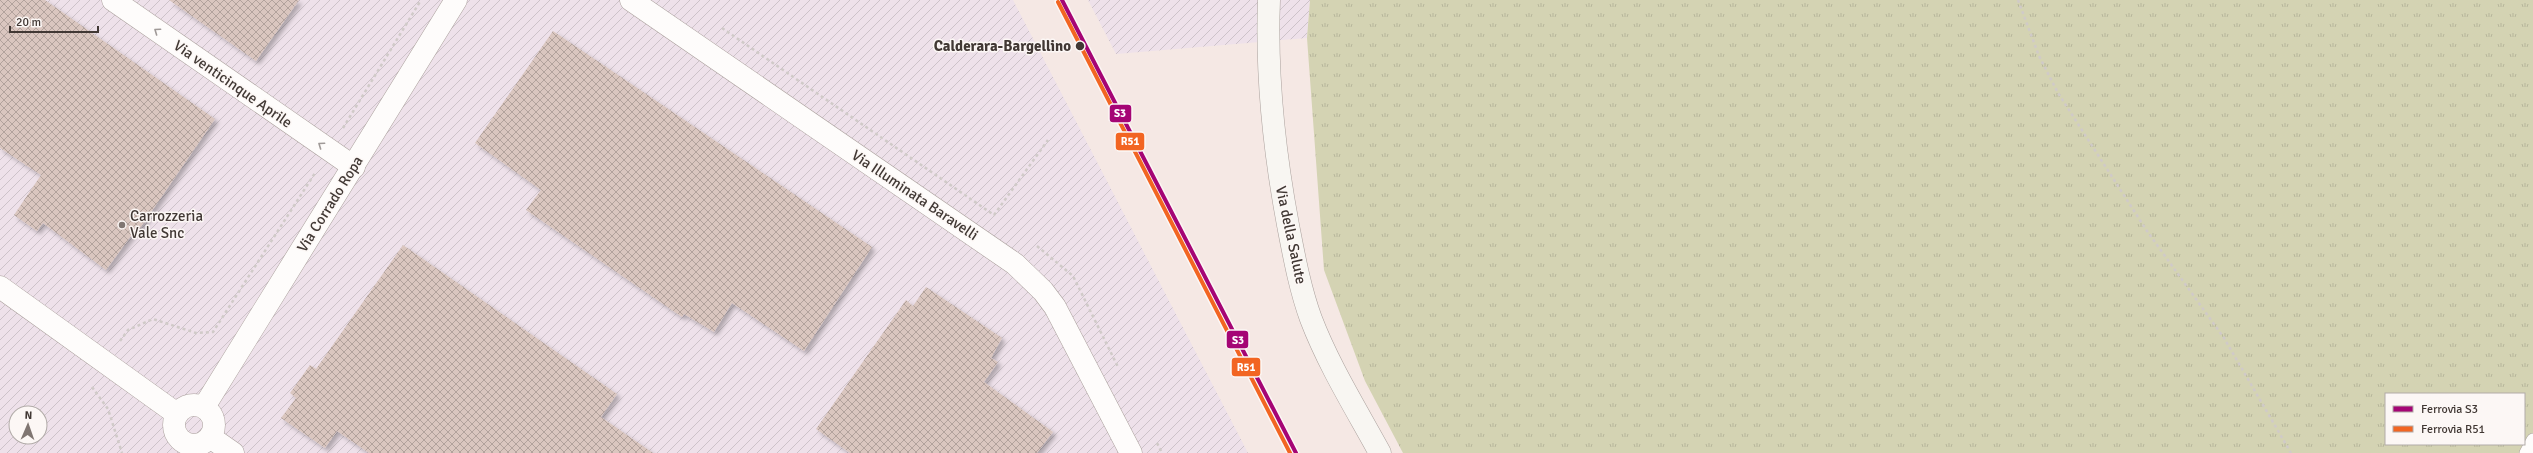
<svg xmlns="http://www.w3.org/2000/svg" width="2533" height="453" viewBox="0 0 2533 453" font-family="Signika,sans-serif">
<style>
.industrial{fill:url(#industrial-furrows);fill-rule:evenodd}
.grass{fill:url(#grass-tufts);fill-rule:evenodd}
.building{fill:url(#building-cross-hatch);filter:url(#shadow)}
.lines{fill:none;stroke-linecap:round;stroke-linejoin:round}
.lane-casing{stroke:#aaa09c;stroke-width:14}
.street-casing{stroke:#aaa09c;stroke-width:23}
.secondary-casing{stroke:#aaa09c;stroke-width:23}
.path{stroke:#d0cac8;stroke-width:2.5;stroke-dasharray:3 3;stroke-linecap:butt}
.lane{stroke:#fefcfb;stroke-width:13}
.street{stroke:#fefcfb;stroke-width:22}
.secondary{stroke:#f8f6f2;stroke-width:22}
.rail-1-casing{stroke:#fcf7f5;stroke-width:7}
.rail-2-casing{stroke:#fcf7f5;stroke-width:7}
.rail-1{stroke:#a50575;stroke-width:4}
.rail-2{stroke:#f26522;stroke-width:4}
.oneway{stroke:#a09a98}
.stop-dot{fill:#413834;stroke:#fcf7f5;stroke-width:1.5}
.poi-dot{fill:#807672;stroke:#fcf7f5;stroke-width:1.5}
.labels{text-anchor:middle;stroke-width:3;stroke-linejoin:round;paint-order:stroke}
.stop-label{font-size:15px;font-weight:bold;fill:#413834;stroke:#fcf7f5;text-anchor:end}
.street-label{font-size:15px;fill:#413834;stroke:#fcf7f5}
.poi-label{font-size:15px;fill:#413834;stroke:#fcf7f5;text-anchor:start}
.line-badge{stroke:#fcf7f5;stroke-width:1.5}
.badge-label{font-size:11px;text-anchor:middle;font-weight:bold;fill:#fff}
</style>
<defs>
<pattern id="industrial-furrows" width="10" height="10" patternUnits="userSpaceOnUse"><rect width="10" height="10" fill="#eee1ea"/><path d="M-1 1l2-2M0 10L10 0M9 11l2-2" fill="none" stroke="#cdc2c9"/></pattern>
<pattern id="grass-tufts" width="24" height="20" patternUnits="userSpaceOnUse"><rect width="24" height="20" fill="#d4d3b3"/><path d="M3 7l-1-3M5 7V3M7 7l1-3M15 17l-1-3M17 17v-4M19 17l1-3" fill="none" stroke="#b7b69b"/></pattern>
<pattern id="building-cross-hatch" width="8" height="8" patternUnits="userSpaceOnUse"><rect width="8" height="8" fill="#dac6bf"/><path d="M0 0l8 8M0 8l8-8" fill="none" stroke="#b2a29c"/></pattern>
<filter id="shadow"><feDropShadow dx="3.5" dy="3.5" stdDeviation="2" flood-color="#0004"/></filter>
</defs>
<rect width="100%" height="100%" fill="#f5e8e4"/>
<!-- industrial -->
<g class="industrial">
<path d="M0,0H1013L1248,453H0ZM16,413H40V437H16Z"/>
<path d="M1088,0H1310L1307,38L1116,54Z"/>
</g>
<!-- grass -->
<path class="grass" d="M1310,0H2533V453H1403L1365,381L1324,270L1307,38ZM2386,394H2524V444H2386Z"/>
<!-- building -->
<g class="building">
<path d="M0,0H45L215,119L138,231L136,229L106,270L43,223L37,231L14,215L41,175L0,148Z"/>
<path d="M169,0H299L256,61Z"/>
<path d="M553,31L872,247L804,351L732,303L714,332L684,314L682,317L526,210L541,190L475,143Z"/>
<path d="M403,245L617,394L601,417L653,453H369L337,431L325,448L281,418L296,398L290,393L310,365L316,369Z"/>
<path d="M926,287L1002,338L991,358L998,362L984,382L1053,432L1037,453H850L816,429L906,300L913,306Z"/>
</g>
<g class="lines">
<defs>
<path id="lane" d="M2526,453L2533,440"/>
<g id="street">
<path d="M113,0L354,167"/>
<path d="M631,0L1015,264L1043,291L1055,307L1131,453"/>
<path d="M0,287L177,414"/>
<circle cx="194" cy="425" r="20"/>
<path d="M204,407L456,0"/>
<path d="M210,437L233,453"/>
</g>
<path id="secondary" d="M1269,0C1266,76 1274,150 1288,225C1294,256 1300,289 1311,319C1329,366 1356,409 1380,453"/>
</defs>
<!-- lane casing -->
<use href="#lane" class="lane-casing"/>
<!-- street casing -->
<use href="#street" class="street-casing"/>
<!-- secondary casing -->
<use href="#secondary" class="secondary-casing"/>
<!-- path -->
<g class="path">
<path d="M2018,0L2039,56L2058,93L2147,231L2224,338L2291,453"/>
<path d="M722,28L994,215L1048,140"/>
<path d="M343,128L421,0"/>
<path d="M1037,246L1073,276L1118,367"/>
<path d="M120,341L128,330L153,319L196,333L213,332L315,173"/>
<path d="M92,387L108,409L122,453"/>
<path d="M1157,443L1162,453"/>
</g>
<!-- lane -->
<use href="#lane" class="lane"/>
<!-- street -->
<use href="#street" class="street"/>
<!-- secondary -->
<use href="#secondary" class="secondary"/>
<defs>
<path id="rail-1" d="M1062,0L1296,453"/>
<path id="rail-2" d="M1058,2L1290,453"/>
</defs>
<!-- rail-1 casing -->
<use href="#rail-1" class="rail-1-casing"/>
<!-- rail-2 casing -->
<use href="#rail-2" class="rail-2-casing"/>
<!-- rail-1 -->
<use href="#rail-1" class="rail-1"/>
<!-- rail-2 -->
<use href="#rail-2" class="rail-2"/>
</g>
<!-- one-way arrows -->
<defs><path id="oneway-chevron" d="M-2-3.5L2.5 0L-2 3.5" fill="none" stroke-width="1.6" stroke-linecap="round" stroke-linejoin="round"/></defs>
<g class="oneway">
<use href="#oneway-chevron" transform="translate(157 31) rotate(-145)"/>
<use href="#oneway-chevron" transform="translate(321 145) rotate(-145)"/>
</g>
<!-- markers -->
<circle class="stop-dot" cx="1080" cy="46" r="5"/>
<circle class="poi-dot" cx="122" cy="225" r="4"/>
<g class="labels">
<!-- stop labels -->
<g class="stop-label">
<text x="1071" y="51">Calderara-Bargellino</text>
</g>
<!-- street labels -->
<g class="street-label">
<text transform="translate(233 84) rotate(35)" y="5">Via venticinque Aprile</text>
<text transform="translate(915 195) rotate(34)" y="5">Via Illuminata Baravelli</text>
<text transform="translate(330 204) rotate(-58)" y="5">Via Corrado Ropa</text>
<text transform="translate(1291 235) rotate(78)" y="5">Via della Salute</text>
</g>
<!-- poi labels -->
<g class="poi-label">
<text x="130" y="221">Carrozzeria<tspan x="130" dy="17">Vale Snc</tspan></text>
</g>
</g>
<g class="line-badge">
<rect x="1109" y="104" width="23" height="19" rx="4" fill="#a50575"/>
<rect x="1115" y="132" width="30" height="19" rx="4" fill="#f26522"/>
<rect x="1226" y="330" width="23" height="19" rx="4" fill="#a50575"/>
<rect x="1231" y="357" width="30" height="20" rx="4" fill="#f26522"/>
</g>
<g class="badge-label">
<text x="1120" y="117">S3</text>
<text x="1130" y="145">R51</text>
<text x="1238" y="344">S3</text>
<text x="1246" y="371">R51</text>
</g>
<!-- legend -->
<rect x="2385" y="393" width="140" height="52" fill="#fcf7f5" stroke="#b1aba8"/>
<rect x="2393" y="406" width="20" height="6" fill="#a50575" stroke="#b1aba8"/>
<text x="2421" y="413" font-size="12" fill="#413834">Ferrovia S3</text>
<rect x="2393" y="426" width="20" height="6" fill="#f26522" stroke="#b1aba8"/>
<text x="2421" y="433" font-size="12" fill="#413834">Ferrovia R51</text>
<!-- north arrow -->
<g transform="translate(28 425) rotate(2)"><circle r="19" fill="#fcf7f5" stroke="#b1aba8"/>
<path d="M0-3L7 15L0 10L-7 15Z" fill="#807672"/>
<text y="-6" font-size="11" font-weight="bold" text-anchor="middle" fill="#413834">N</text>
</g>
<!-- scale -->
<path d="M10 26v6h88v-6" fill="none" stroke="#413834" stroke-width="2"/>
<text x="16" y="26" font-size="12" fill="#413834" stroke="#fcf7f5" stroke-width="3" paint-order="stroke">20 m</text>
</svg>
